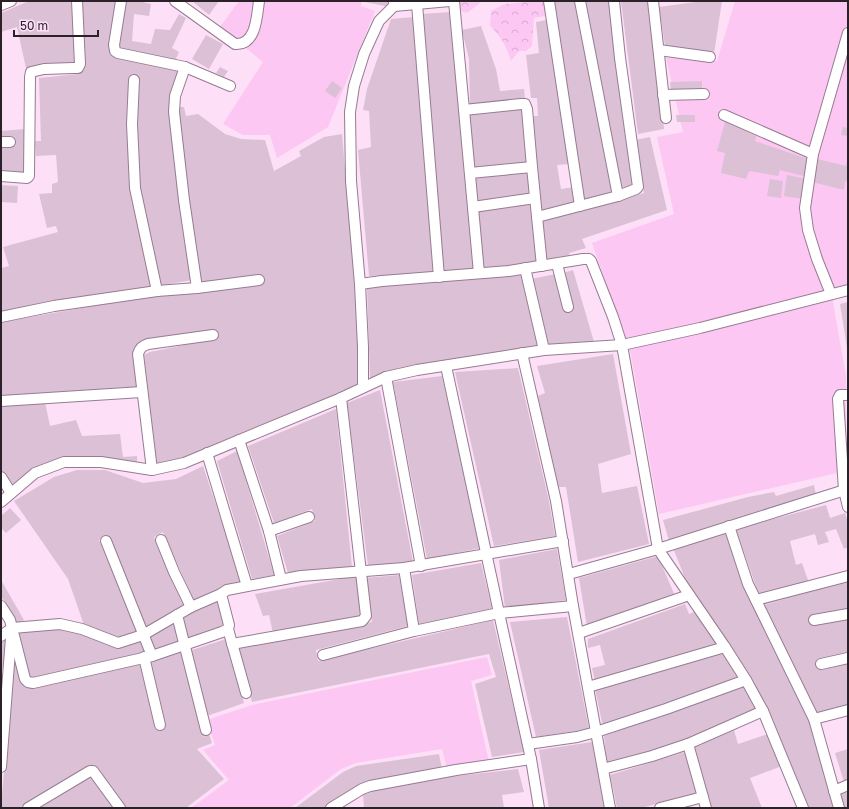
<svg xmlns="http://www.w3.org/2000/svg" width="849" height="809" viewBox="0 0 849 809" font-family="'Golos Text',sans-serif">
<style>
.grass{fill:#fcc7f2}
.forest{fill:url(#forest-crowns)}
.building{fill:#dbc0d6}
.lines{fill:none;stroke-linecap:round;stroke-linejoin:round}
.street-casing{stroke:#967c91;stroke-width:12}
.street{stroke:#fff;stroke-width:10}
</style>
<defs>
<pattern id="forest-crowns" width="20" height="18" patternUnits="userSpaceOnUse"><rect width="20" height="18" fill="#fcc7f2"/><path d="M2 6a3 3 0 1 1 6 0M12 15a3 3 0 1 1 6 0" fill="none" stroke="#d8abd0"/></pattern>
</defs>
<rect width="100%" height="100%" fill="#fde0f7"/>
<!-- grass -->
<g class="grass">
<path d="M239,1H362L361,6L375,11L328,127L277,158L270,135H243L223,124L263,62L220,27Z"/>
<path d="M735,1H848V284L839,286L833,302L846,376V471L659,514L631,355L592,243L674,214L657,137L683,132L666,58L717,61Z"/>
<path d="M487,657L492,675L471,681L489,762L447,768L442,749L356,763L341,769L290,808H191L229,780L203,750L215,745L207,720L252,705Z"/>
</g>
<!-- forest -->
<g class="forest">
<path d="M445,1H480L479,4L467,13L449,7Z"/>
<path d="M534,1H544L548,12L545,16L534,18L532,46L526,51H519L511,61C506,46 502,37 490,26L491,11L505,4Z"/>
</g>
<!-- building -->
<g class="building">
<path d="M29,1H71L75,44V65L26,68L17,27L1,32V13Z"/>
<path d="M81,1H118L110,49L180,71L172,95L192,280L159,286L139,189L129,124L153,288L1,313V268L9,266L3,247L58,232L56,226L47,228L39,194L52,193V184L58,182L56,155L36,156L35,141H41L39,78L78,74L83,70Z"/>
<path d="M126,1H138L151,4L149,16L134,14L132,41L151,44L155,29L170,30L179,14L186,18L172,48L179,52L175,61L119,49Z"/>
<path d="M192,1H219L209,15Z"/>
<path d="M365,1H390V7L365,2Z"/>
<path d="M553,1H577L614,193L583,201Z"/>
<path d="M584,1H611L635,185L621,188Z"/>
<path d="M621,1H651L664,129L638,134Z"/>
<path d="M703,1H722L714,54L665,46L659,7Z"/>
<path d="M451,12L476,269L443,272L421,14Z"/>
<path d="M414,17L433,273L369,276L358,150L371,147L369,111L363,110L367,89L391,19Z"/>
<path d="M546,20L570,164L557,165L561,189L574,187L576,203L541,212L533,116H538L537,98H531L526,55L539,53L536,22Z"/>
<path d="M481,26L496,69L500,91L524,89L525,99L470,106L469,59L462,30Z"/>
<path d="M206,35L223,44L209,69L192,59Z"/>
<path d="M220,67L228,71L224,77L216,73Z"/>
<path d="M332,81L342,88L335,98L325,91Z"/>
<path d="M702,81V90L671,91L670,82Z"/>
<path d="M178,107H184L186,116L198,114L225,134L241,139L265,140L274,171L301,156L299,151L324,137L342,134L355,285L360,385L181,459L157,465L144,355L150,352L218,338L217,331L139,342L133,355L138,389L6,398L1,396V322L157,295L262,282V275L200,284L179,130Z"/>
<path d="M522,108L527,164L474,169L469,113Z"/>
<path d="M676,115H695V122H677Z"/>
<path d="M725,122L756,136L755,141L808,159L804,176L780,170L778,176L749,171L746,179L721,173L725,153L717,151Z"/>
<path d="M843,127L848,128V136L841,135Z"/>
<path d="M25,129V174L1,173V146H13L14,139H1V131Z"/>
<path d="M650,137L667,210L582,239L586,248L569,253L570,257L546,263L540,222L644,193L635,140Z"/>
<path d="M817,159L846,166L847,161L848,162V182L845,181L844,190L812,182Z"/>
<path d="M528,172L531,194L477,203L474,177Z"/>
<path d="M787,175L807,179L803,199L784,196Z"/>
<path d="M770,179L783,181L781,198L767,196Z"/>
<path d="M1,185L18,186L17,203L1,202Z"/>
<path d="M531,203L538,264L482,269L478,211Z"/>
<path d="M573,270L594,342L547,345L531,279L556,274L565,312L572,309L563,273Z"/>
<path d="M522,275L540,347L415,367L370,378L367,287Z"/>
<path d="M848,302V348H847L840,304Z"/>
<path d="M613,354L631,454L598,464L602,493L637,486L649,544L578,562L566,487H558L538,396L545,393L537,366Z"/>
<path d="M518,368L549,501L555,536L494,546L455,372Z"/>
<path d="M442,376L480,548L427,559L393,382Z"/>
<path d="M380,390L413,562L368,566L347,403Z"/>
<path d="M45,402L50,426L76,420L82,436L120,434L123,457L137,456V464L65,459L10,488L1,472V405Z"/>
<path d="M336,409L352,567L288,573L277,536L315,521L312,509L274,523L248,446Z"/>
<path d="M237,451L262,534L274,575L252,579L217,461Z"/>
<path d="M203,466L242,583L194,601L163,532L154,537L186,606L145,629L108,535L99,540L137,632L118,637L84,625L68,579L14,501L54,477L77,470H105L143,483L176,479Z"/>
<path d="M814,485L816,495L669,541L663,520L748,497L774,492L776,496Z"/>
<path d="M826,505L830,518L845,513L848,523V547L844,549L836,529L825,532L829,542L818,545L815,534L790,541L796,565L802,563L809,583L759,595L736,529Z"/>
<path d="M10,508L21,520L6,533L1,528V516Z"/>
<path d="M727,532L811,720L836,808H807L766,709L691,593L673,548Z"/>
<path d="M557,549L566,600L505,608L499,560Z"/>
<path d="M658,556L675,596L587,627L579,578Z"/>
<path d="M481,563L492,609L419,625L412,575Z"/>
<path d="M399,575L408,626L316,650L318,661L493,620L524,752L492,757L475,684L496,677L489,654L252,702L237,648L372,622L365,578Z"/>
<path d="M357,576L363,617L273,633L269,615L263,616L255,594Z"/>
<path d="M1,580L24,620L17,624L1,596Z"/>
<path d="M848,581V611L810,618L811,625L848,618V655L818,661L820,669L848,663V705L816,714L764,605Z"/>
<path d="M218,600L224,627L186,641L181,617Z"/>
<path d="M685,604L689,614L694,612L717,644L595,681L592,668L605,665L600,645L588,648V639Z"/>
<path d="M567,617L589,729L536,737L510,622Z"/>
<path d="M176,619L180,644L153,654L146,637Z"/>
<path d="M59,627L80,631L118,646L141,638L148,654L34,681L27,678L19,650L18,630Z"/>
<path d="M5,639V666L1,669V643Z"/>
<path d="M226,639L244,703L207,716L189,651Z"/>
<path d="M181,652L204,737L209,734L212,743L197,749L224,779L186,808H123L95,765L43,797L18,808H1L11,687L15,658L26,685L141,662L158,731L165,728L149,663Z"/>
<path d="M722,652L740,679L603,727L595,689Z"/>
<path d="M744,686L758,710L687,741L607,765L604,736Z"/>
<path d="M734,730L738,744L768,734L782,766L750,778L762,808H711L694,748Z"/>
<path d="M592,742L605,808H549L539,750Z"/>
<path d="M848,749V780L844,782L835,753Z"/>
<path d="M685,752L697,793L641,808H617L610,775Z"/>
<path d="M439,754L442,769L368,784L327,808H295L343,772L356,766Z"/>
<path d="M518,769L524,792L502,795L504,808H364L363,793L371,791L447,777Z"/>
<path d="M91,776L114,808H37Z"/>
<path d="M848,791V808H843L839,794Z"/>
</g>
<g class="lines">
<defs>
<g id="street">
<path d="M121,1L114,45L115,51L118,53L185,67L230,86"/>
<path d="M175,1L235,44C256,46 257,16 259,1"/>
<path d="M454,1L479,273"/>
<path d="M549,1L580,206"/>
<path d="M580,1L618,196"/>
<path d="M653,1L666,118"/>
<path d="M417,4L439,277"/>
<path d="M1,5L11,1"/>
<path d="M394,6L450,1"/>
<path d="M659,50L710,57"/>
<path d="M185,67L175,96L174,112L184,200L197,288"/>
<path d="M134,80L132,124L135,188L157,291"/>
<path d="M663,95L704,94"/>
<path d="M464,110L521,104H525L527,109L532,167L542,266"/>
<path d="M724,115L813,154"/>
<path d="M1,142H10"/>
<path d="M470,173L532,167"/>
<path d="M1,176L27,178L29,176L30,77L31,72L44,69L73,68H78L80,64L77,1"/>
<path d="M473,207L535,198"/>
<path d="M537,217L618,196L636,189L638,187L620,58L614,1"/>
<path d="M557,264L568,307"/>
<path d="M525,268L544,350"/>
<path d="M360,284L382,281L509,271L583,259H589L591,261L613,317L622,345L658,549L725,647L746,680L763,711L803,808"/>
<path d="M831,294L817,259L808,230L805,208L813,154L848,33"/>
<path d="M1,317L54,306L157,291L197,288L259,280"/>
<path d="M522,353L556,501L573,606L610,808"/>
<path d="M386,377L421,566"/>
<path d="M363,387V347L360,284L351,181L350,112L354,86L364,54L379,21L394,6V1"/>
<path d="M848,395H840L838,399L844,490L848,507"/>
<path d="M1,401L142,392"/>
<path d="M239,440L269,531L281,579"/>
<path d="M207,453L247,586"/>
<path d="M152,470L138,354C140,348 142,346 148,344L213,335"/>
<path d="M1,477L11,493"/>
<path d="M1,502L35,473L64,462H101L152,470L184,463L341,398L386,377L417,370L544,350L622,345L700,328L848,290"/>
<path d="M729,526L748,584L814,719L839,808"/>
<path d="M269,531L309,517"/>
<path d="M161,540L174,572L191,607L221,594"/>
<path d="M106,541L152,656"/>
<path d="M569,574L658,549L848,489"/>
<path d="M756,600L848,576"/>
<path d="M1,606L10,620L25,679L28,682L33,683L152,656L222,632L228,629L229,625L221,594L227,590L301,576L404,568L563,541"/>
<path d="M177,615L206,730"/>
<path d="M814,620L848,614"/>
<path d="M228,629L246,693"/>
<path d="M414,631L499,613L446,366"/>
<path d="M579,633L689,595"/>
<path d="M1,636L12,628L60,624L82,629L118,643L143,635L191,607"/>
<path d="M232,644L362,621L366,616L341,398"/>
<path d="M323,655L414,631L404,568"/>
<path d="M144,657L160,725"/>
<path d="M821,664L848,658"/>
<path d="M588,687L725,647"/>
<path d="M814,719L848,710"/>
<path d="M528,744L577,737L596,732L666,709L746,680"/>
<path d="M688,744L706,808"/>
<path d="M1,767L11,638"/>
<path d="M603,769L652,756L688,744L763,711"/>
<path d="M834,791L848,785"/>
<path d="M28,808L90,771H93L120,808"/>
<path d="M331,808L362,789L370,786L456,770L531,759"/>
<path d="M539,808L531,759L499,613L573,606"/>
<path d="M660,808L703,797"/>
</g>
</defs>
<!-- street casing -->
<use href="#street" class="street-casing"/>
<!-- street -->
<use href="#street" class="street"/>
</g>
<!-- border -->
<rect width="849" height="809" fill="none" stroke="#2b2129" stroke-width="4"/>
<!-- scale -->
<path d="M14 30v6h84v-6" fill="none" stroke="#2b2129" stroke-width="2"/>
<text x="20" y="30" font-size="12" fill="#2b2129" stroke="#fde0f7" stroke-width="3" paint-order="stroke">50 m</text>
</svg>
